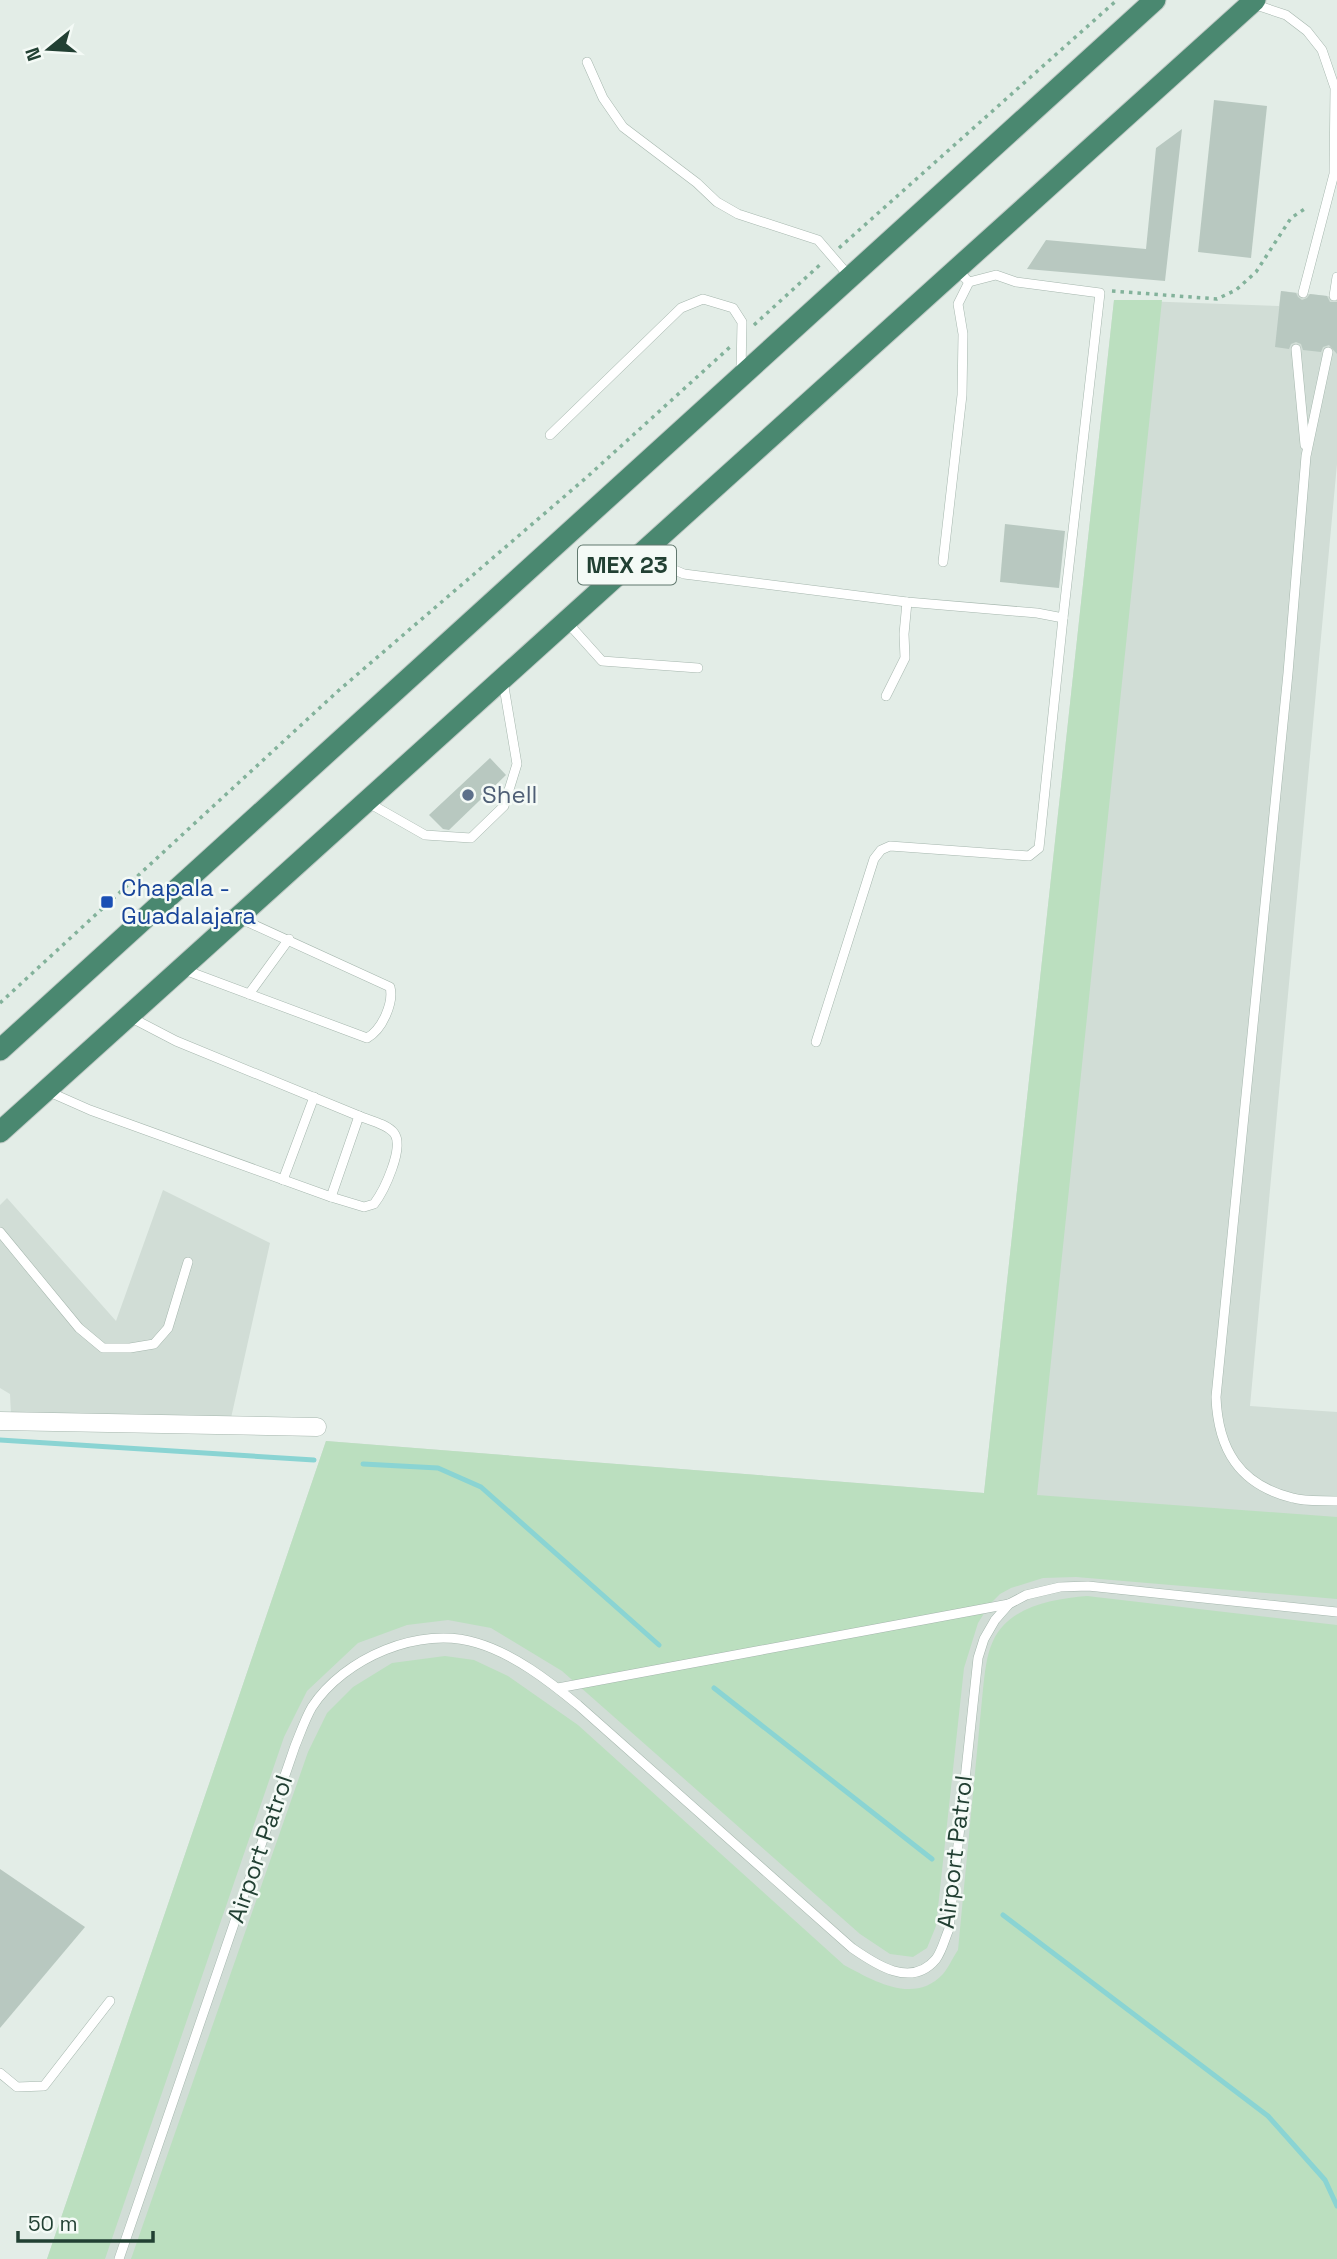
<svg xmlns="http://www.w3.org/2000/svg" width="1337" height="2259" viewBox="0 0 1337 2259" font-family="'Space Grotesk',sans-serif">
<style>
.built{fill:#d1ddd6}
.green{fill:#bbdfbf}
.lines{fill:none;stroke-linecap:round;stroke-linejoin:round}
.stream{stroke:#8ad4d3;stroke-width:5}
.building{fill:#b8c8c0}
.service-casing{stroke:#a5b6ad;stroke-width:10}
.minor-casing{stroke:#a5b6ad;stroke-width:19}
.trunk-casing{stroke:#c1cac6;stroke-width:23}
.path{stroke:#83b29b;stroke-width:3.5;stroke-dasharray:3.5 5;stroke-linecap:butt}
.service{stroke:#fff;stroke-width:9}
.minor{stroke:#fff;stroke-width:18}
.trunk{stroke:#4a8870;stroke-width:21}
.service-dot{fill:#5c6f8a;stroke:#f4faf6;stroke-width:2.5}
.transit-dot{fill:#1a4fb4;stroke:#f4faf6;stroke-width:2.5}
.labels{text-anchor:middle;stroke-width:5;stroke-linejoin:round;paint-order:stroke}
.shield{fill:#f4faf6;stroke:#61786e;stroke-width:2}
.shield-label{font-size:23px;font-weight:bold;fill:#224033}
.service-label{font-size:24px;fill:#4e5e75;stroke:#f4faf6;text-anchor:start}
.transit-label{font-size:24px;fill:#164399;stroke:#f4faf6;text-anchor:start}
.street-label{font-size:24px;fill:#224033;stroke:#f4faf6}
</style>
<rect width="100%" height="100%" fill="#e3ede7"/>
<!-- built -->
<g class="built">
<path d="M1281,291L1337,297V464L1250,1406L1337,1412V2259H47L326,1441L984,1493L1114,300L1279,306Z"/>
<path d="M163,1190L270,1243L231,1418L11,1414L10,1394L0,1388V1205L7,1198L116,1321Z"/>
</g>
<!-- green -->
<g class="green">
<path d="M1114,300H1162L1037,1495L1337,1517V1599L1076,1577L1043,1578L1011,1588L1000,1594L990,1604L978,1623L964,1668L936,1926L927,1948L913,1957L890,1954L860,1934L562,1671L491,1628L448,1620L407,1625L358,1643L307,1691L284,1737L105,2259H47L326,1441L984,1493Z"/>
<path d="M1087,1596L1337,1625V2259H131L308,1752L327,1713L353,1687L392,1663L445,1656L474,1660L508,1676L578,1725L844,1965C874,1981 914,2005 943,1974C949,1967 953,1957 958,1950L983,1689C985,1673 986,1656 993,1641C1009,1606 1053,1599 1087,1596Z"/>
</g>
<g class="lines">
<!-- stream -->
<g class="stream">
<path d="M0,1440L314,1460"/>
<path d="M363,1464L438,1468L481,1487L659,1645"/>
<path d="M714,1688L932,1859"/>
<path d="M1003,1915L1268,2116L1325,2180L1337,2206"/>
</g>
</g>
<!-- building -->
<g class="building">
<path d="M1214,100L1267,106L1251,258L1198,252Z"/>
<path d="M1182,129L1165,281L1027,269L1046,240L1146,249L1156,148Z"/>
<path d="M1281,291L1296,293L1298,297L1302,300L1307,298L1310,294L1327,296L1330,302H1337V354L1329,345L1323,347L1321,352L1303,350L1301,344L1296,342L1291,344L1289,349L1275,347Z"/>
<path d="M1005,524L1065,531L1059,588L1000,582Z"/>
<path d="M490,758L506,775L449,830L443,829L429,815Z"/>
<path d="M0,1869L85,1927L0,2028Z"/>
</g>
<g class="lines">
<defs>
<g id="service">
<path d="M1253,4L1286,15L1307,31L1322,50L1335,88L1334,174L1303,293"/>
<path d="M587,62L603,98L623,127L697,183L717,202L738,214L818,240L849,276"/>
<path d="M1334,296L1337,277"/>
<path d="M1296,349L1305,445"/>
<path d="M1328,352L1306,456L1288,673L1216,1397C1218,1449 1239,1485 1293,1498C1306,1502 1323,1500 1337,1501"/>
<path d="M550,435L681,308L703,299L733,308L742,322L741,371"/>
<path d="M641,556L684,574L907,602L1037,613L1063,618L1100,293L1016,282L996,275L969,282L957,270"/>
<path d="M943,562L962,395L963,334L958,304L969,282"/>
<path d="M567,622L602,661L698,668"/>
<path d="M886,696L905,658L904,634L907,602"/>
<path d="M367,802L425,835L471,838L504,806L517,764L503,681"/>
<path d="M182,969L367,1038C382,1030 394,1003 390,987L239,918"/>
<path d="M249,994L289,939"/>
<path d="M816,1042L874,859L881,850L890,846L1029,856L1039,848L1063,618"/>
<path d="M47,1091L90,1110L331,1197L359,1116L176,1041L128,1016"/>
<path d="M283,1180L314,1097"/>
<path d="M331,1197L364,1207L374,1204C384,1191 405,1147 394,1133C387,1124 369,1120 359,1116"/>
<path d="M0,1232L79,1328L103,1348H130L154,1344L168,1328L188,1262"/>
<path d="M558,1688L1009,1604"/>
<path d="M0,2073L17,2087L44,2086L110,2001"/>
<path d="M119,2259L295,1746C300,1734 305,1719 312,1707C344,1658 420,1625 477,1643C514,1654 549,1681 578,1705L852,1948C875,1964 911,1989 936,1959C942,1951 945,1938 949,1929L978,1658L984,1639L995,1620L1009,1604L1026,1595L1060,1587L1088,1586L1337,1612"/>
</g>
<path id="minor" d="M0,1421L317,1427"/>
<g id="trunk">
<path d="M0,1050L1155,0"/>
<path d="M0,1132L1255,0"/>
</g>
</defs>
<!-- service casing -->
<use href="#service" class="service-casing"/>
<!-- minor casing -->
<use href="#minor" class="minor-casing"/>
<!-- trunk casing -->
<use href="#trunk" class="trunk-casing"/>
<!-- path -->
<g class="path">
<path d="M839,248L1117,0"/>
<path d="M1112,291L1217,299L1236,290L1256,272L1291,218L1306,208"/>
<path d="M754,325L823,262"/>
<path d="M0,1003L338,691L587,477L730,347"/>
</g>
<!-- service -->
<use href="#service" class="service"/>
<!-- minor -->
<use href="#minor" class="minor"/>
<!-- trunk -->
<use href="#trunk" class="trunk"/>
</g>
<!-- markers -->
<circle class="service-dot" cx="468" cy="795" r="7"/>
<rect class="transit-dot" x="100" y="895" width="14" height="14" rx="3.5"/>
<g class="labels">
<!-- shield labels -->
<rect class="shield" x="578" y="545.5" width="98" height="39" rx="5"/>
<g class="shield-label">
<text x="627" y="573">MEX 23</text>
</g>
<!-- service labels -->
<g class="service-label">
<text x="482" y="803">Shell</text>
</g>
<!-- transit labels -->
<g class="transit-label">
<text x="121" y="896">Chapala -<tspan x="121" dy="28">Guadalajara</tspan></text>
</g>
<!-- street labels -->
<g class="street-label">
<text transform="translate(260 1849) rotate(-71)" y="8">Airport Patrol</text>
<text transform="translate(955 1852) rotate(-83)" y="8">Airport Patrol</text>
</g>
</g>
<!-- north arrow -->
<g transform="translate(49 49) rotate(252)" stroke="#f4faf6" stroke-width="5" paint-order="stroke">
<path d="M0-5L12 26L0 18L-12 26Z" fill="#224033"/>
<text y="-10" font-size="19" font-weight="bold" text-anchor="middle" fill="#224033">N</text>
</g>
<!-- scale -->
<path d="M18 2231v10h135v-10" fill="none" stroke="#224033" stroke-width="3.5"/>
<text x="28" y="2231" font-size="21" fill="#224033" stroke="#f4faf6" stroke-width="5" paint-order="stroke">50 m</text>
</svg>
